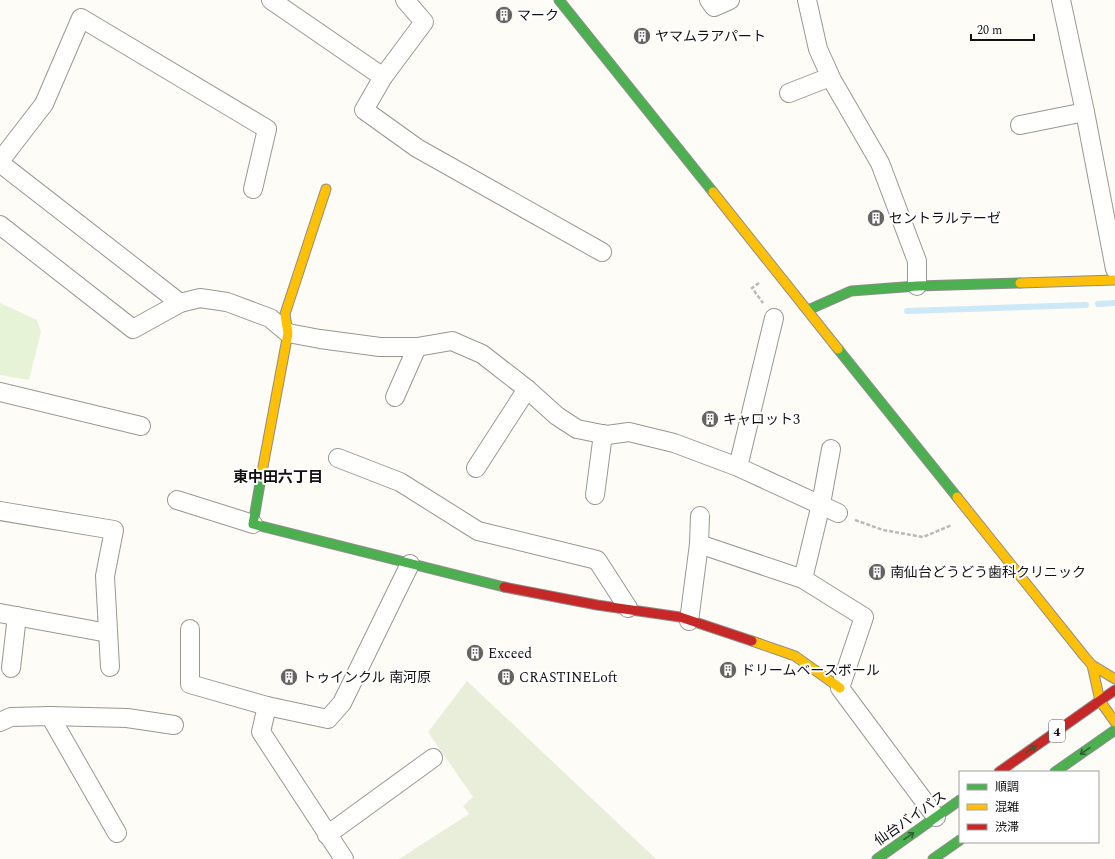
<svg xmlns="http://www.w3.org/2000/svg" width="1115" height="859" viewBox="0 0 1115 859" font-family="Spectral,'Noto Sans JP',serif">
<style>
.green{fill:#e7f3d7}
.cemetery{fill:#e9eedb}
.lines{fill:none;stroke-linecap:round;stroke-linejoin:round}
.stream{stroke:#cde8f7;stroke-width:6}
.street-casing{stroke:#979795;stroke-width:20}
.fast-casing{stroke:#8e8d8b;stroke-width:11}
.slow-casing{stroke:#8e8d8b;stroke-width:11}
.jam-casing{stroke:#8e8d8b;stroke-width:11}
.path{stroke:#b9b9b8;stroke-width:2.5;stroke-dasharray:4 2;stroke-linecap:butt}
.street{stroke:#fffffe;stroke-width:18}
.fast{stroke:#4caf50;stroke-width:9}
.slow{stroke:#ffc107;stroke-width:9}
.jam{stroke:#c62828;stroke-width:9}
.oneway{stroke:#2e6030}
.labels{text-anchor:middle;stroke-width:4;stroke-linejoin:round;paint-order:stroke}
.shield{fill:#fff;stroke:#585858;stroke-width:1}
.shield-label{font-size:13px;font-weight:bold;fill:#111}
.poi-label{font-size:14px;fill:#111;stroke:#fff;text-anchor:start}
.street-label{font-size:14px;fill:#111;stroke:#fff}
.neighbourhood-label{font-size:15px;font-weight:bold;fill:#111;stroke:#fff}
</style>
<rect width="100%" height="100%" fill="#fdfcf7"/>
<!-- green -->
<path class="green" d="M0,303L37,320L41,332L29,380L0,375Z"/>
<!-- cemetery -->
<path class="cemetery" d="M467,681L656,859H399L469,814L463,806L473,797L428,732Z"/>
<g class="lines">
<!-- stream -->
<g class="stream">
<path d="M1098,304L1115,303"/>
<path d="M907,311L1086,305"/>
</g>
<defs>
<g id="street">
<path d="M271,0L383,77"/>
<path d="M405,0L424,22L383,77L364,110L417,148L602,252"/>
<path d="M709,0L714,7L730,0"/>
<path d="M807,0L818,49L832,80L880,163L917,261V286"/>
<path d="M1061,0L1085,112L1115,269"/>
<path d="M789,93L830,77"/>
<path d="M1020,125L1085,112"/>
<path d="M0,161L44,104L81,18L267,129L253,189"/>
<path d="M0,163L180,303"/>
<path d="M0,225L133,329L180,303L200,298L227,302L270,318L288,333L320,339L380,347H417L452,341L482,354L527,389L557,416L577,429L607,435L629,432L674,443L738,467L838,513"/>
<path d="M0,392L141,426"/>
<path d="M395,397L417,347"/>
<path d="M338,458L400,482L478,531L597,560L628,608"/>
<path d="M738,467L774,318"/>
<path d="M476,468L527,389"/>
<path d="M595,495L603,434"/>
<path d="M177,500L253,524"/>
<path d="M0,511L114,530L105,576L110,667"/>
<path d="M699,544L803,579L864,617L840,688L936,817"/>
<path d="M803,579L821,504L831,449"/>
<path d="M0,613L108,633"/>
<path d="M689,621L699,544L700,516"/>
<path d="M190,629V684L267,706L328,719L342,703L410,564"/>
<path d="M11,668L17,616"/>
<path d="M267,706L261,732L344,859"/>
<path d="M50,716L117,833"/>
<path d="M0,722L11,717L50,716L127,718L174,725"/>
<path d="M327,835L433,758"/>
</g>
<g id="fast">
<path d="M559,0L713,192"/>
<path d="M808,310L851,291L917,286L1020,283"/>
<path d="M838,349L957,497"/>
<path d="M262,472L253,524L504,587"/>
<path d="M1055,772L1115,730"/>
<path d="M877,859L960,800"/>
<path d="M933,859L960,840"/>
</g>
<g id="slow">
<path d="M713,192L838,349"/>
<path d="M1020,283L1115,280"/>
<path d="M262,472L288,333L285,314L326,189"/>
<path d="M957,497L1085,657L1092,665L1115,679"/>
<path d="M752,641L795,656L840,688"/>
<path d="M1092,665L1100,701L1115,722"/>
</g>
<g id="jam">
<path d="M504,587L597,605L680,617L752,641"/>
<path d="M999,772L1115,690"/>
</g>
</defs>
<!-- street casing -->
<use href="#street" class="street-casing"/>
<!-- fast casing -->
<use href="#fast" class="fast-casing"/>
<!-- slow casing -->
<use href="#slow" class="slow-casing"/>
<!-- jam casing -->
<use href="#jam" class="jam-casing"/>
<!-- path -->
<g class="path">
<path d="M759,283L752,288L763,303"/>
<path d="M855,520L883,530L923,537L952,525"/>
</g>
<!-- street -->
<use href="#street" class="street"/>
<!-- fast -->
<use href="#fast" class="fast"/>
<!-- slow -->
<use href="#slow" class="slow"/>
<!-- jam -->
<use href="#jam" class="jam"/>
</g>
<!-- one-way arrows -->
<defs><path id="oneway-shaft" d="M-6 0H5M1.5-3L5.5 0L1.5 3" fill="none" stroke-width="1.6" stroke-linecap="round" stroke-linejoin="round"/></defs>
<g class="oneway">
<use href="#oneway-shaft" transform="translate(1031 749) rotate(-35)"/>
<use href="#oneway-shaft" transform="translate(1085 751) rotate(145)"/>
<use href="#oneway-shaft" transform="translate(909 836) rotate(-35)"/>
</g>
<!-- icons -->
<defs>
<symbol id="building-disc" viewBox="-11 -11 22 22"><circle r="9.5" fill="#646362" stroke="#fff"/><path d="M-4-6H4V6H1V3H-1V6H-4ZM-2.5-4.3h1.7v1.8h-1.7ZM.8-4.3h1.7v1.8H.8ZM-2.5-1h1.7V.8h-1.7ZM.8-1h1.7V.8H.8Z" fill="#fff"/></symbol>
</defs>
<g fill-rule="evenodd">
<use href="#building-disc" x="494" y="5" width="20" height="20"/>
<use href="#building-disc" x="632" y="26" width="20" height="20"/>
<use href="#building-disc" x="866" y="208" width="20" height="20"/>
<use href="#building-disc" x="700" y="409" width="20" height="20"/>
<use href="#building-disc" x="867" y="562" width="20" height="20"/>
<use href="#building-disc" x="465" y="643" width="20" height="20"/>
<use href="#building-disc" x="718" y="660" width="20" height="20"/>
<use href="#building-disc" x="279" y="667" width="20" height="20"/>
<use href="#building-disc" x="496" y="667" width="20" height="20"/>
</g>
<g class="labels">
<!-- shield labels -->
<rect class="shield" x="1049" y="720" width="16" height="22" rx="3"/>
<g class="shield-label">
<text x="1057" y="736">4</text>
</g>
<!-- poi labels -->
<g class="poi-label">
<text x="517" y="20">マーク</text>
<text x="655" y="41">ヤマムラアパート</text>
<text x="889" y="223">セントラルテーゼ</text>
<text x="723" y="424">キャロット3</text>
<text x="890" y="577">南仙台どうどう歯科クリニック</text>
<text x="488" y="658">Exceed</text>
<text x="741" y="675">ドリームベースボール</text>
<text x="302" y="682">トゥインクル 南河原</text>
<text x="519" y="682">CRASTINELoft</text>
</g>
<!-- street labels -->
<g class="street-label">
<text transform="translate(910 818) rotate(-35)" y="5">仙台バイパス</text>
</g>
<!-- neighbourhood labels -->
<g class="neighbourhood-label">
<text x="278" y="482">東中田六丁目</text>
</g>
</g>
<!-- legend -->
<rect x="959" y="771" width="140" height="72" fill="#ffffff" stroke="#a0a0a0"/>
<rect x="967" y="784" width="20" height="6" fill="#4caf50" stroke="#a0a0a0"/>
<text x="995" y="791" font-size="12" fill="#111111">順調</text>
<rect x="967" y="804" width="20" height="6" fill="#ffc107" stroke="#a0a0a0"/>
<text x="995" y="811" font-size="12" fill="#111111">混雑</text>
<rect x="967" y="824" width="20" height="6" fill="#c62828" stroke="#a0a0a0"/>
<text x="995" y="831" font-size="12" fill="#111111">渋滞</text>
<!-- scale -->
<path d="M971 34v6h63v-6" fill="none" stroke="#111111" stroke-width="2"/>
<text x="977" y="34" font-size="12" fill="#111111" stroke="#ffffff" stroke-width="3" paint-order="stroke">20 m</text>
</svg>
